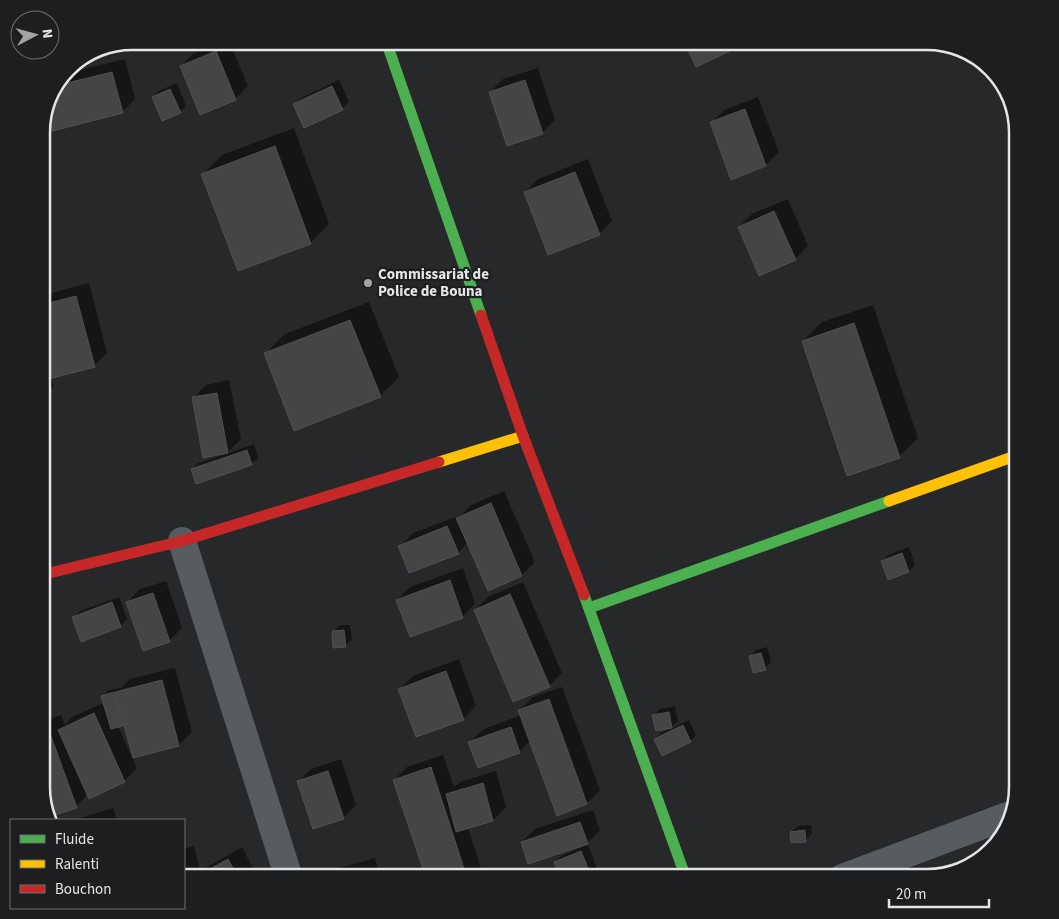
<svg xmlns="http://www.w3.org/2000/svg" width="1059" height="919" viewBox="0 0 1059 919" font-family="'Source Sans 3',sans-serif">
<style>
.shadow{fill:#0007}
.building{fill:#444545;stroke:#4f5051}
.lines{fill:none;stroke-linecap:round;stroke-linejoin:round}
.street{stroke:#575c60;stroke-width:28}
.fast{stroke:#4caf50;stroke-width:11}
.slow{stroke:#ffc107;stroke-width:11}
.jam{stroke:#c62828;stroke-width:11}
.poi-dot{fill:#a2a3a4;stroke:#1c1e20;stroke-width:2}
.labels{text-anchor:middle;stroke-width:4.5;stroke-linejoin:round;paint-order:stroke}
.poi-label{font-size:15px;font-weight:bold;fill:#e4e5e7;stroke:#1c1e20;text-anchor:start}
.rim{fill:none;stroke:#e4e5e7;stroke-width:2.5}
</style>
<rect width="100%" height="100%" fill="#262829"/>
<!-- shadow -->
<g class="shadow">
<path d="M224,41H229L248,86L235,99L181,66L194,53Z"/>
<path d="M125,59L135,99L122,112L50,92L64,74Z"/>
<path d="M538,68L555,120L542,133L490,92L503,79Z"/>
<path d="M339,80L349,102L342,108L305,126L295,104L301,98Z"/>
<path d="M177,83L186,106L180,112L153,97L159,91Z"/>
<path d="M758,97L779,152L766,165L732,178L711,123L724,110Z"/>
<path d="M294,128L329,224L310,243L203,174L222,155Z"/>
<path d="M588,159L612,221L599,234L525,192L538,179Z"/>
<path d="M788,199L808,246L795,259L739,227L752,214Z"/>
<path d="M89,283L107,353L94,366L51,377L54,386L41,399V296Z"/>
<path d="M369,302L399,377L380,396L266,353L285,334Z"/>
<path d="M873,305L918,438L899,457L803,341L822,322Z"/>
<path d="M229,380L241,439L226,454L254,444L258,458L252,464L192,469L198,463L223,455L193,398L206,385Z"/>
<path d="M504,491L535,562L522,575L468,542L458,553L400,546L413,533L461,515L471,505Z"/>
<path d="M909,547L915,565L909,571L889,579L882,561L888,555Z"/>
<path d="M463,568L475,604L462,617L397,600L410,587Z"/>
<path d="M166,581L182,628L169,641L127,602L140,589Z"/>
<path d="M523,582L562,673L549,686L475,610L488,597Z"/>
<path d="M119,597L127,619L121,626L82,640L74,617L80,611Z"/>
<path d="M340,625H350L352,639L345,646L333,632Z"/>
<path d="M767,647L771,662L765,669L750,657L756,650Z"/>
<path d="M459,659L476,706L463,719L400,689L413,676Z"/>
<path d="M175,668L192,732L179,745L134,757L125,723L118,726L137,768L124,781L88,794L76,807L52,815L41,793V722L61,715L65,725L72,717L105,702L103,696L109,690L121,688L130,679Z"/>
<path d="M562,687L600,790L587,803L558,814L531,740L519,752L469,743L482,730L521,715L520,710L533,697Z"/>
<path d="M675,706L678,721L671,727L654,716L660,709Z"/>
<path d="M689,720L696,735L690,741L655,739L661,733Z"/>
<path d="M443,755L454,787L460,782L496,771L506,807L493,820L468,828L481,868L471,878H427L394,780L407,767Z"/>
<path d="M341,759L356,805L343,818L298,782L311,769Z"/>
<path d="M113,808L117,820H79L81,818Z"/>
<path d="M593,810L600,830L587,843L601,878H561L555,862L561,856L587,845V843L522,842L535,829Z"/>
<path d="M811,825L812,834L806,840L791,832L798,826Z"/>
<path d="M194,846L200,871L242,847L258,878H184V849Z"/>
<path d="M992,850L962,871L955,872L968,858Z"/>
<path d="M375,858L380,878H332L342,867Z"/>
</g>
<!-- building -->
<g class="building">
<path d="M684,41H751L696,67Z"/>
<path d="M216,51L236,100L200,115L180,66Z"/>
<path d="M112,72L123,113L41,134V126L50,92L55,86Z"/>
<path d="M525,80L543,134L507,146L489,92Z"/>
<path d="M332,86L343,110L304,128L293,104Z"/>
<path d="M170,89L181,113L162,121L152,97Z"/>
<path d="M745,109L766,166L731,180L710,122Z"/>
<path d="M275,146L311,244L238,271L201,174Z"/>
<path d="M575,172L600,235L548,255L524,192Z"/>
<path d="M774,211L796,260L759,276L738,227Z"/>
<path d="M76,296L95,367L41,381V305Z"/>
<path d="M350,320L381,397L294,431L264,353Z"/>
<path d="M854,323L900,458L847,476L802,341Z"/>
<path d="M217,393L228,453L203,458L192,397Z"/>
<path d="M247,450L252,465L196,484L191,469Z"/>
<path d="M491,503L522,576L488,591L456,518Z"/>
<path d="M447,526L459,554L409,573L398,546Z"/>
<path d="M902,553L909,572L888,580L881,561Z"/>
<path d="M450,580L463,618L410,637L396,600Z"/>
<path d="M153,593L170,642L143,651L126,602Z"/>
<path d="M510,594L550,687L513,702L474,610Z"/>
<path d="M112,602L121,627L81,642L72,617Z"/>
<path d="M344,630L346,647L333,648L332,631Z"/>
<path d="M761,653L766,670L753,673L749,656Z"/>
<path d="M446,671L464,720L416,737L398,689Z"/>
<path d="M162,680L179,746L133,758L115,692Z"/>
<path d="M114,692L123,726L111,729L101,696Z"/>
<path d="M549,699L587,804L557,816L518,710Z"/>
<path d="M669,712L672,728L656,731L652,715Z"/>
<path d="M94,713L125,782L89,799L58,730Z"/>
<path d="M683,725L691,742L662,756L654,739Z"/>
<path d="M511,727L520,753L478,768L468,742Z"/>
<path d="M48,728L77,808L52,816L41,793V730Z"/>
<path d="M431,767L467,878H426L393,780Z"/>
<path d="M328,771L344,819L313,829L297,781Z"/>
<path d="M483,783L493,821L456,832L446,794Z"/>
<path d="M580,822L588,844L528,864L521,842Z"/>
<path d="M805,830L806,842L791,843L790,832Z"/>
<path d="M581,851L592,878H560L554,862Z"/>
<path d="M228,859L238,878H194Z"/>
<path d="M362,870L364,878H335Z"/>
</g>
<g class="lines">
<!-- street -->
<g class="street">
<path d="M182,541L289,878"/>
<path d="M842,878L1007,816"/>
</g>
<!-- fast -->
<g class="fast">
<path d="M386,41L481,315"/>
<path d="M584,595L686,878"/>
<path d="M589,608L889,501"/>
</g>
<!-- slow -->
<g class="slow">
<path d="M439,462L523,436"/>
<path d="M889,501L1018,455"/>
</g>
<!-- jam -->
<g class="jam">
<path d="M481,315L523,436L584,595"/>
<path d="M41,575L182,541L439,462"/>
</g>
</g>
<!-- markers -->
<circle class="poi-dot" cx="368" cy="283" r="5"/>
<g class="labels">
<!-- poi labels -->
<g class="poi-label">
<text x="378" y="279">Commissariat de<tspan x="378" dy="17">Police de Bouna</tspan></text>
</g>
</g>
<!-- crop -->
<path d="M0 0H1059V919H0ZM132 50H927A82 82 0 0 1 1009 132V787A82 82 0 0 1 927 869H132A82 82 0 0 1 50 787V132A82 82 0 0 1 132 50Z" fill="#1c1e20" fill-rule="evenodd"/>
<path class="rim" d="M132 50H927A82 82 0 0 1 1009 132V787A82 82 0 0 1 927 869H132A82 82 0 0 1 50 787V132A82 82 0 0 1 132 50Z"/>
<!-- legend -->
<rect x="10" y="819" width="175" height="90" fill="#1c1e20" stroke="#6c6e70"/>
<rect x="20" y="835" width="25" height="8" fill="#4caf50" stroke="#6c6e70"/>
<text x="55" y="844" font-size="15" fill="#e4e5e7">Fluide</text>
<rect x="20" y="860" width="25" height="8" fill="#ffc107" stroke="#6c6e70"/>
<text x="55" y="869" font-size="15" fill="#e4e5e7">Ralenti</text>
<rect x="20" y="885" width="25" height="8" fill="#c62828" stroke="#6c6e70"/>
<text x="55" y="894" font-size="15" fill="#e4e5e7">Bouchon</text>
<!-- north arrow -->
<g transform="translate(35 35) rotate(84)"><circle r="24" fill="#1c1e20" stroke="#6c6e70"/>
<path d="M0-4L9 19L0 12L-9 19Z" fill="#a2a3a4"/>
<text y="-8" font-size="14" font-weight="bold" text-anchor="middle" fill="#e4e5e7">N</text>
</g>
<!-- scale -->
<path d="M889 899v8h100v-8" fill="none" stroke="#e4e5e7" stroke-width="2.5"/>
<text x="896" y="899" font-size="15" fill="#e4e5e7" stroke="#1c1e20" stroke-width="4" paint-order="stroke">20 m</text>
</svg>
